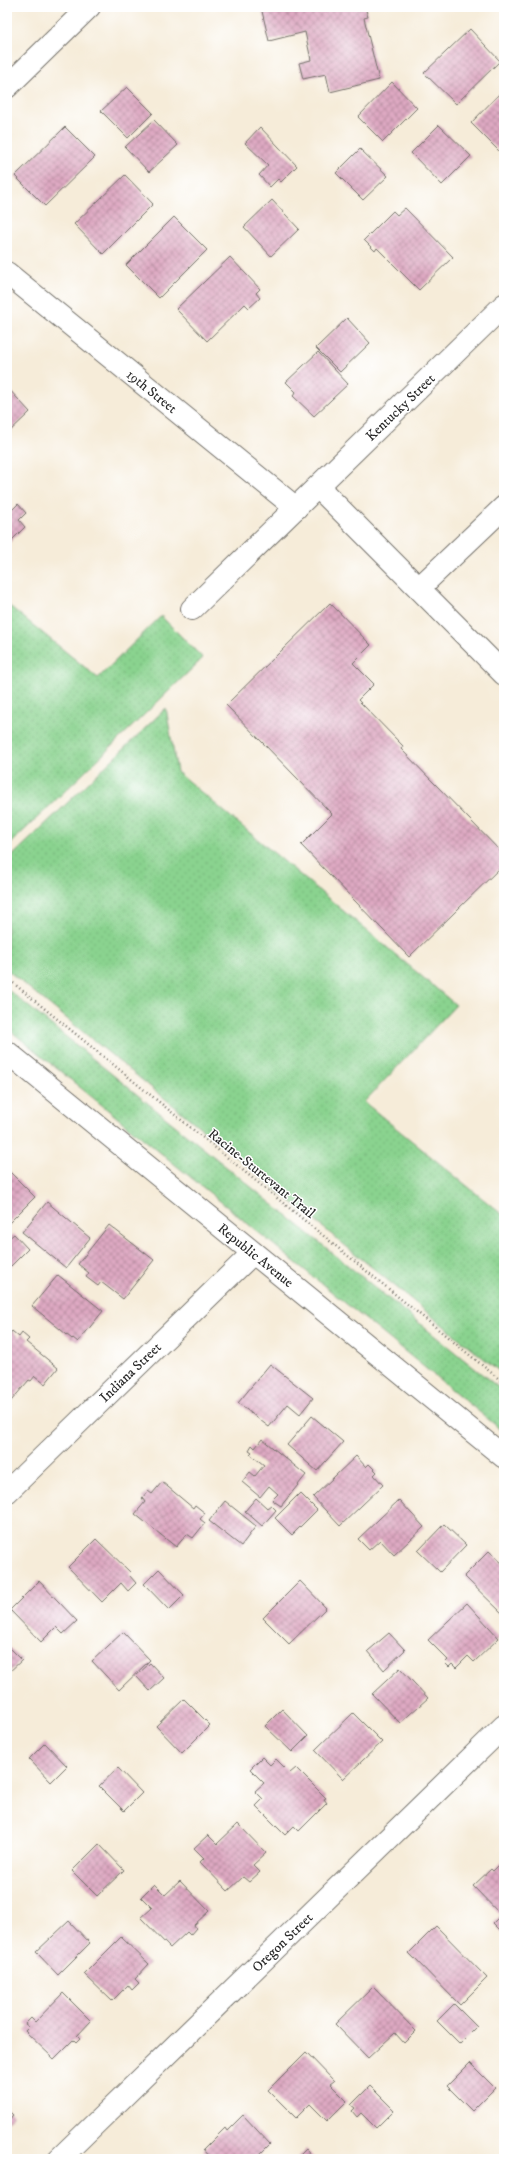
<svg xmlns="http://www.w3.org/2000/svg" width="511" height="2166" viewBox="0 0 511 2166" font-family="'IM FELL DW Pica',serif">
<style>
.grass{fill:url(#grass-dots);stroke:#5a7f5d}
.building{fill:url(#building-cross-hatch)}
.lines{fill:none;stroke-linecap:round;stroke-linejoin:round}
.minor-casing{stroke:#726f68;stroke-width:24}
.path{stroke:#726f68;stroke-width:2.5;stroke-dasharray:1 3;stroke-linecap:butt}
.minor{stroke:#fff;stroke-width:22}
.labels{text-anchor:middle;stroke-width:3;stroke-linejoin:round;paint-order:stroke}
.street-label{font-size:14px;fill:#2b2b2b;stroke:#fff}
</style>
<defs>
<pattern id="grass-dots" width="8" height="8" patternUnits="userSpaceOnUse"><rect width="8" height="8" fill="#8ad38f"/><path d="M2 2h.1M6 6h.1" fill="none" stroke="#77b57c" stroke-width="1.8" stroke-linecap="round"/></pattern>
<pattern id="building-cross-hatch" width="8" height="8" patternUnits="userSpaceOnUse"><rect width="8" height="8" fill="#dea9c2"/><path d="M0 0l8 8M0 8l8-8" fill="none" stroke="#b48a9e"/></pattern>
</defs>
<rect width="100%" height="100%" fill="#fff"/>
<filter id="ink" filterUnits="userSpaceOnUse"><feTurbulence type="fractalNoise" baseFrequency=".025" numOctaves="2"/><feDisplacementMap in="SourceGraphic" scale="8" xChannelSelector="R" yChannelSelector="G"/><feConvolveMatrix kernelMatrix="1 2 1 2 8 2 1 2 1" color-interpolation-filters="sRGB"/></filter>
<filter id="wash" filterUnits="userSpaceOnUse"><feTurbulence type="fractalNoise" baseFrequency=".012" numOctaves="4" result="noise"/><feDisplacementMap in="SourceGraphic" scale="16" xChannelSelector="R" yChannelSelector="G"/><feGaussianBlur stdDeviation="0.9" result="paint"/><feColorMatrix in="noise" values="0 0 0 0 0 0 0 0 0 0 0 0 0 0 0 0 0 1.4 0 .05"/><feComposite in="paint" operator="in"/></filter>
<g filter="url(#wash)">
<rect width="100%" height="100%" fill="#f6ecd9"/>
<!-- grass -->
<g class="grass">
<path d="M7,604L98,678L161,616L203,658L7,847Z"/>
<path d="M166,708L177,772L456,1005L364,1102L504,1216V1375L7,970V861Z"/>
<path d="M7,989L504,1392V1432L7,1028Z"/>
</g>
<g id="blocks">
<!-- building -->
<g class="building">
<path d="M261,7H365L368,17L364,18L379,80L330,92L326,74L303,79L299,63L311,60L305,32L269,41Z"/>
<path d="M470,29L500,61L456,104L424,73Z"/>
<path d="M392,82L417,108L383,142L358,117Z"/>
<path d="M127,87L153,113L128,138L101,111Z"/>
<path d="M504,89V154L503,155L471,123Z"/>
<path d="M154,120L178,145L149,172L125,147Z"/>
<path d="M439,125L471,156L442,185L411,153Z"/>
<path d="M65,127L95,157L45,206L15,176Z"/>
<path d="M260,127L297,166L281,182L278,179L270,187L259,175L268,165L245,143Z"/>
<path d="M360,149L388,176L363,200L336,173Z"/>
<path d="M125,175L153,204L103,254L74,224Z"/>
<path d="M272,200L299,229L271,256L244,227Z"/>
<path d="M405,208L453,257L419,290L377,248L375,251L364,240L393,211L397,215Z"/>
<path d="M174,217L207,250L159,298L126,265Z"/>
<path d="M230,257L260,289L256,293L260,298L249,308L245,304L207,341L176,309Z"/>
<path d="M347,318L370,343L340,372L316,348Z"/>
<path d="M318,352L348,384L314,416L293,396L296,392L286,382Z"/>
<path d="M7,387L30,412L7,434Z"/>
<path d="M18,504L26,513L19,520L25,527L7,545V507L11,511Z"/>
<path d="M330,603L371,645L353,663L374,684L358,700L403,746L401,749L504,855V864L409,957L301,845L332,814L226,705Z"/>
<path d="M8,1170L35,1197L7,1225V1171Z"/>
<path d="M47,1202L90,1238L66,1268L22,1232Z"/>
<path d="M109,1225L154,1260L123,1299L101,1282L98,1286L86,1277L89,1273L78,1264Z"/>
<path d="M14,1234L28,1249L11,1266L7,1262V1240Z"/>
<path d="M58,1275L103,1311L78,1342L73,1338L72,1339L32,1306Z"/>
<path d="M12,1331L19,1337L22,1333L29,1339L26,1342L58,1368L45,1384L35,1376L31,1381L29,1380L11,1401L7,1398V1337Z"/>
<path d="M270,1364L313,1398L300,1414L288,1404L269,1427L238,1403Z"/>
<path d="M312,1416L343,1442L317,1471L287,1445Z"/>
<path d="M262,1439L306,1475L281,1506L272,1500L278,1494L269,1486L260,1497L242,1482L250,1472L255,1476L264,1465L250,1454L252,1452L249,1450L252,1445L255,1448Z"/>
<path d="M356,1456L366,1467L369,1464L377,1472L374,1475L383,1485L340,1526L313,1497Z"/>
<path d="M162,1482L193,1508L195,1505L205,1513L200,1519L205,1523L193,1538L187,1534L176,1547L135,1514L145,1502L142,1498L148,1491L152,1494Z"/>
<path d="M300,1493L317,1510L292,1535L275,1518Z"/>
<path d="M256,1498L267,1508L271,1505L276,1510L262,1526L245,1511Z"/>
<path d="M399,1500L424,1527L394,1555L380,1540L369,1550L358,1539Z"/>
<path d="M225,1501L256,1526L241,1546L209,1521Z"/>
<path d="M444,1524L466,1545L440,1572L418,1551Z"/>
<path d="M96,1539L131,1573L129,1575L136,1583L128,1591L121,1583L102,1602L68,1567Z"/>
<path d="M489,1551L504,1565V1615L464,1576Z"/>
<path d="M159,1569L184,1595L169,1610L144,1584Z"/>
<path d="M39,1581L77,1621L63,1634L56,1627L41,1642L10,1610Z"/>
<path d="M300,1581L326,1608L289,1644L263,1618Z"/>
<path d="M467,1603L499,1638L474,1662L468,1656L456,1668L452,1664L449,1667L445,1663L448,1660L428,1640Z"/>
<path d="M123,1632L150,1660L119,1690L92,1661Z"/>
<path d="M389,1633L405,1650L384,1670L368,1651Z"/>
<path d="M7,1645L22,1660L7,1674Z"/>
<path d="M150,1663L164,1678L150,1691L136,1676Z"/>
<path d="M400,1668L428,1698L400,1723L372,1694Z"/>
<path d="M184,1699L210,1725L182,1753L156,1726Z"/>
<path d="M282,1709L308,1736L292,1752L265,1726Z"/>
<path d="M353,1713L382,1742L343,1779L315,1750Z"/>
<path d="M45,1743L67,1766L51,1782L29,1759Z"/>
<path d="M262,1757L270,1765L276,1759L290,1773L296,1768L326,1798L324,1799L327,1803L299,1831L294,1826L285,1835L256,1806L263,1799L255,1791L264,1783L250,1769Z"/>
<path d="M118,1768L142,1793L124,1811L99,1786Z"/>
<path d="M238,1824L266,1853L253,1865L260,1872L249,1882L243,1877L228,1891L200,1862L204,1858L194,1848L208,1835L217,1844Z"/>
<path d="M99,1844L124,1870L97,1896L72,1871Z"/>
<path d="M502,1862L504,1865V1934L493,1923L501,1915L473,1886L491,1869L493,1871Z"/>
<path d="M180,1881L209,1911L194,1925L196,1928L190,1935L187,1932L170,1948L141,1918L152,1908L141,1897L154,1884L165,1895Z"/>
<path d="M69,1921L90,1943L58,1975L36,1952Z"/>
<path d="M436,1926L487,1978L460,2005L409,1953Z"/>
<path d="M121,1937L149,1964L135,1979L139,1983L132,1990L128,1985L112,2001L84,1974Z"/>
<path d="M373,1987L416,2031L404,2043L395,2033L368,2058L335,2024Z"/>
<path d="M63,1993L91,2021L77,2036L80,2039L76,2043L73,2040L54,2059L25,2031L29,2027L25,2024L31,2018L35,2022Z"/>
<path d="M454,2004L477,2027L460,2044L437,2021Z"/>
<path d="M306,2052L334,2081L330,2084L347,2101L327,2121L310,2104L296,2118L268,2090Z"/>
<path d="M470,2063L495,2088L472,2111L447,2086Z"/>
<path d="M370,2086L394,2110L376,2128L361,2113L357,2117L352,2111L355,2108L351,2105Z"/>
<path d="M7,2109L13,2115L7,2122Z"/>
<path d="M243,2115L270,2144L255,2159H211L203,2150L225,2128L227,2131Z"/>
<path d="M306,2149L315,2159H296Z"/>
</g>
</g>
</g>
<g filter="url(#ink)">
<use href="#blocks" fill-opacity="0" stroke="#726f68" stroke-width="1"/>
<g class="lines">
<defs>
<g id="minor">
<path d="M7,87L89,7"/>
<path d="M7,273L296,508"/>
<path d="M318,487L504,674"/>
<path d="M419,588L504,507"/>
<path d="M192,609L504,305"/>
<path d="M7,1052L504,1457"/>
<path d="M7,1492L253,1253"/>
<path d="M59,2159L504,1726"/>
</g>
</defs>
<!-- minor casing -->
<use href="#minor" class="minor-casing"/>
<!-- path -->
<path class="path" d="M7,978L504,1383"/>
<!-- minor -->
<use href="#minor" class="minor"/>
</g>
</g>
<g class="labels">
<!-- street labels -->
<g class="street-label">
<text transform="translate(152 391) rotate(39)" y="5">19th Street</text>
<text transform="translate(400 407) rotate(-44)" y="5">Kentucky Street</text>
<text transform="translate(262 1173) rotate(39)" y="5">Racine-Sturtevant Trail</text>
<text transform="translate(256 1255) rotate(39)" y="5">Republic Avenue</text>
<text transform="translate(130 1372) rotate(-44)" y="5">Indiana Street</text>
<text transform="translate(282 1942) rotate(-44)" y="5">Oregon Street</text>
</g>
</g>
<!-- margin -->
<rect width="511" height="2166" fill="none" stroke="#fff" stroke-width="24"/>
</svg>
